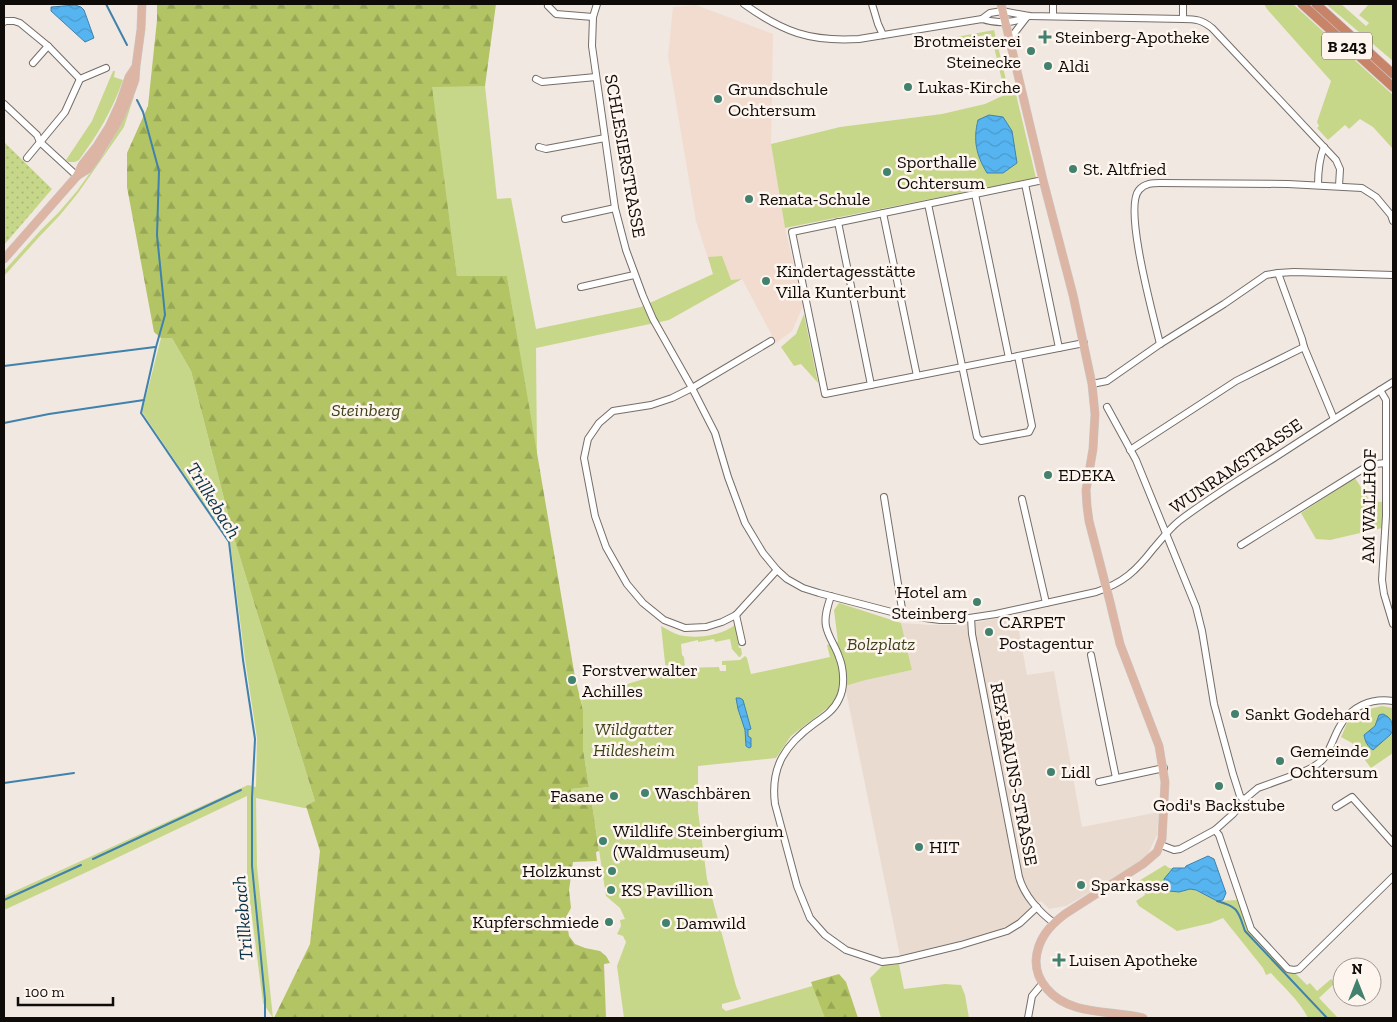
<svg xmlns="http://www.w3.org/2000/svg" width="1397" height="1022" viewBox="0 0 1397 1022" font-family="'Zilla Slab',serif">
<style>
.built{fill:#eadbd0}
.education{fill:#f2dbcf}
.green{fill:#c7d789}
.forest{fill:url(#forest-firs)}
.garden{fill:url(#garden-dots)}
.water{fill:url(#water-waves);stroke:#4082ab}
.lines{fill:none;stroke-linecap:round;stroke-linejoin:round}
.stream{stroke:#4082ab;stroke-width:2}
.minor-casing{stroke:#756d67;stroke-width:8}
.major-casing{stroke:#cac9c9;stroke-width:9}
.highway-casing{stroke:#cac9c9;stroke-width:10}
.minor{stroke:#fff;stroke-width:6}
.major{stroke:#ddb5a4;stroke-width:8}
.highway{stroke:#c78468;stroke-width:9}
.poi-dot{fill:#41816e;stroke:#fff5ef;stroke-width:2}
.labels{text-anchor:middle;stroke-width:5;stroke-linejoin:round;paint-order:stroke}
.shield{fill:#fff5ef;stroke:#56514e;stroke-width:1}
.shield-label{font-size:16px;font-weight:bold;fill:#0e0b09}
.poi-label{font-size:18px;fill:#0e0b09;stroke:#fff5ef;text-anchor:start}
.street-label{font-size:18px;fill:#0e0b09;stroke:#fff5ef}
.park-label{font-size:18px;font-style:italic;fill:#3c431b;stroke:#fff5ef}
.water-label{font-size:19px;font-style:italic;fill:#063148;stroke:#fff5ef}
</style>
<defs>
<pattern id="forest-firs" width="22" height="20" patternUnits="userSpaceOnUse" patternTransform="scale(1.25)"><rect width="22" height="20" fill="#b2c464"/><path d="M5 1l3.5 6h-7zM16 11l3.5 6h-7z" fill="#98a755"/></pattern>
<pattern id="garden-dots" width="8" height="8" patternUnits="userSpaceOnUse" patternTransform="scale(1.25)"><rect width="8" height="8" fill="#c7d789"/><path d="M2 2h.1M6 6h.1" fill="none" stroke="#aab775" stroke-width="1.8" stroke-linecap="round"/></pattern>
<pattern id="water-waves" width="16" height="10" patternUnits="userSpaceOnUse" patternTransform="scale(1.25)"><rect width="16" height="10" fill="#56b5f0"/><path d="M0 5q4-4 8 0t8 0" fill="none" stroke="#4a9acc"/></pattern>
</defs>
<rect width="100%" height="100%" fill="#f1e8e2"/>
<!-- built -->
<path class="built" d="M1016,615L1027,675L1054,671L1082,827L1159,812L1157,835L1148,854L1128,871L1066,906L1049,909L1041,901L1018,921L990,934L900,956L845,686L866,680L912,670L901,623L931,625H962Z"/>
<!-- education -->
<path class="education" d="M696,5L773,34L771,144L785,228L803,306L792,331L776,343L742,279L716,283L696,221L668,56L673,7Z"/>
<!-- green -->
<g class="green">
<path d="M1264,4H1293L1393,95V149L1373,127L1360,119L1349,129L1345,125L1328,140L1317,128L1319,126L1317,122L1331,81L1267,9Z"/>
<path d="M1326,4H1341L1366,26L1369,23L1359,15L1369,4H1393V61Z"/>
<path d="M994,30L1007,84L1003,85L991,34L951,41V38Z"/>
<path d="M113,71H115L114,77L123,80C112,111 98,134 79,160L75,162H69L66,160L92,121Z"/>
<path d="M431,86H485L497,199L511,198L536,329L641,307L713,274L708,257L722,256L731,280L742,279L669,320L536,348L537,458L507,276H457Z"/>
<path d="M1015,90L1036,178L785,228L771,144L840,127L942,114L985,104Z"/>
<path d="M132,95L134,96L124,127L78,193L60,215L40,236L4,276V271L40,231L59,212L77,191L105,152L121,125Z"/>
<path d="M804,314L818,383L801,364L794,366L781,347L796,334Z"/>
<path d="M161,338H172L191,371L235,541L315,801L308,808H304L256,798L257,867L273,1018L263,1003L247,878V796L89,871L4,910V896L248,785L256,787L257,738L245,659L230,542L142,412Z"/>
<path d="M1355,478L1370,501L1382,502V528L1330,540L1316,539L1301,513Z"/>
<path d="M839,603L901,623L912,670L866,680L845,686L830,706L791,736L776,758L698,766V811L707,879L736,986L741,999L722,1004V1008L726,1011L809,987L838,977L855,1018H624L617,966L626,942L623,936L617,934L621,926L620,920L625,919L620,908L606,896L592,804L573,807L571,789L589,787L583,749V710L581,700L589,698V696L666,672L661,626C667,629 673,633 679,635C697,639 720,636 735,625L739,648H741L742,654L740,657H739L732,649L730,639L715,642L714,639L698,642V640L681,644L682,655L684,657L685,668L719,667L720,671H726V665H722V661L740,660L745,656L747,658L751,674L830,657L827,645L838,642L834,610Z"/>
<path d="M1382,706L1393,708V753L1371,768L1352,743L1341,737C1344,732 1345,726 1348,722C1356,711 1370,709 1382,706Z"/>
<path d="M1165,865L1169,868H1173L1168,873L1179,892L1190,889L1195,890L1217,901L1237,900L1251,929L1307,985L1310,983L1317,991L1331,979L1335,983L1319,998L1338,1018H1308C1299,1000 1284,988 1271,973L1266,975L1263,968L1223,918L1211,923L1177,931L1139,906L1136,901L1145,895L1137,882Z"/>
<path d="M899,964L904,989L945,984L961,985L965,995L969,1018H881L870,978L883,965Z"/>
</g>
<!-- forest -->
<g class="forest">
<path d="M157,4H496L485,86L432,87L457,276H507L575,677L583,710V749L589,787L571,789L573,806L592,804L599,851L596,852L597,861L573,862L569,890L571,908L566,917L569,936L575,944L585,948L600,951L606,956L610,963L604,964L606,1018H274L310,944L320,851L306,806L315,801L235,541L191,371L172,338H161L154,332L127,187V153L148,106L157,20Z"/>
<path d="M839,974L846,982L858,1018H825L811,982Z"/>
</g>
<!-- garden -->
<path class="garden" d="M4,142L52,189L4,245Z"/>
<!-- water -->
<g class="water">
<path d="M75,5L81,7L84,10L94,38L85,42L51,11V7Z"/>
<path d="M989,115L1003,117L1012,131L1017,163L1003,173H987C976,155 973,140 978,120Z"/>
<path d="M736,698H740L743,700L751,729L748,730V736L751,738V747L749,748L746,746L745,730L738,709Z"/>
<path d="M1383,714C1392,718 1392,722 1393,731L1390,735L1373,750C1367,746 1365,741 1364,735L1375,726L1379,715Z"/>
<path d="M1208,856L1214,859L1226,893L1223,900L1217,901L1196,890L1190,889L1179,892L1169,891L1165,886L1164,879L1173,868H1185L1186,866Z"/>
</g>
<g class="lines">
<!-- stream -->
<g class="stream">
<path d="M106,4L127,45"/>
<path d="M137,100L143,112L159,171L157,235L165,315L156,347L141,413L229,542L243,660L255,739L252,798V866L265,999V1018"/>
<path d="M4,366L155,347"/>
<path d="M4,423L49,414L144,400"/>
<path d="M4,783L74,773"/>
<path d="M93,859L241,790"/>
<path d="M4,900L81,865"/>
<path d="M1217,901C1239,907 1238,911 1245,931L1327,1018"/>
</g>
<defs>
<g id="minor">
<path d="M597,4L593,17L592,46L615,208L626,250L643,296L653,319L692,388L715,433L728,477L745,523L763,553L777,570L787,579L803,588L819,593L903,615L940,620H956L996,614L1096,592C1123,583 1136,571 1153,549C1161,540 1169,529 1179,521C1209,498 1242,478 1274,458C1314,432 1353,407 1393,382"/>
<path d="M744,4C783,32 810,42 859,39L982,19C997,24 1015,23 1029,16"/>
<path d="M872,4L878,24L883,35"/>
<path d="M548,6L556,14L593,17"/>
<path d="M1053,16V4"/>
<path d="M982,19L990,13L1002,11L1029,16L1183,19C1196,19 1202,20 1212,28L1336,160L1340,169L1339,186"/>
<path d="M1183,19V4"/>
<path d="M4,22L6,21H14L20,23L48,46L80,79L106,68"/>
<path d="M1009,40L1026,18"/>
<path d="M33,63L48,46"/>
<path d="M536,79L542,82L596,77"/>
<path d="M4,104L37,135L40,142L77,176"/>
<path d="M539,147L546,149L605,138"/>
<path d="M27,158L65,112L80,79"/>
<path d="M1043,180L792,232L825,394L1084,343"/>
<path d="M1025,184L1059,348"/>
<path d="M1318,185C1318,172 1319,159 1324,147"/>
<path d="M975,194L1009,358"/>
<path d="M928,204L977,437L981,441L1029,432L1032,426L1018,356"/>
<path d="M883,213L917,376"/>
<path d="M565,219L615,208"/>
<path d="M838,222L871,385"/>
<path d="M1278,273L1302,339L1304,347L1334,419"/>
<path d="M581,287L634,275"/>
<path d="M771,341L692,388L672,398L651,405L613,411L599,423L588,439L584,458L595,516L606,547L627,584L643,603L664,620L685,628L706,627L722,622L736,615L777,570"/>
<path d="M1160,344C1154,318 1123,208 1139,190C1145,183 1153,183 1160,183L1288,184L1362,188L1376,197L1391,215L1393,221"/>
<path d="M1092,384L1107,381L1160,344L1224,304L1266,275L1278,273L1294,272L1393,275"/>
<path d="M1380,390L1386,400V516L1382,580L1384,594L1393,624"/>
<path d="M1107,407L1136,460L1196,607L1202,631L1214,704L1233,774L1240,796L1244,800"/>
<path d="M1130,450L1236,381L1304,347"/>
<path d="M884,497L903,615"/>
<path d="M1022,499L1046,603"/>
<path d="M1241,545L1366,467L1375,464L1386,463"/>
<path d="M831,596C828,605 824,616 826,626C828,637 836,647 839,657C844,669 845,688 839,699C834,710 825,716 815,723C786,744 770,766 775,804L797,886L810,918L825,935L846,950L882,962L899,960L961,945L1007,931L1020,923L1037,907"/>
<path d="M736,615L742,642"/>
<path d="M971,618L972,634L1019,877C1024,895 1039,912 1054,923"/>
<path d="M1091,655L1116,778"/>
<path d="M1099,782L1164,768"/>
<path d="M1336,807L1352,797L1393,843"/>
<path d="M1215,830L1219,835L1251,929L1288,969L1294,970L1299,969L1393,877"/>
<path d="M1161,845L1174,850L1180,849L1215,830L1233,814L1246,798L1258,788L1305,771C1312,768 1319,764 1324,758C1331,748 1334,736 1340,726C1351,706 1371,698 1393,701"/>
<path d="M1028,1018L1032,996L1042,984"/>
</g>
<g id="major">
<path d="M1001,4L1043,180L1073,295L1092,384L1095,414L1093,449L1086,490L1087,506L1089,521L1110,602L1120,644L1159,746L1165,782L1162,839L1157,852L1143,864L1065,914C1049,926 1037,940 1036,961C1036,972 1040,981 1047,989C1070,1016 1111,1010 1143,1018"/>
<path d="M77,176L82,165L97,146L109,127L120,103L129,77L135,68"/>
<path d="M4,259L77,176L88,169L96,158L118,122L127,102L135,80L136,66L141,29L142,4"/>
</g>
<g id="highway">
<path d="M1302,4L1393,87"/>
<path d="M1316,4L1393,74"/>
</g>
</defs>
<!-- minor casing -->
<use href="#minor" class="minor-casing"/>
<!-- major casing -->
<use href="#major" class="major-casing"/>
<!-- highway casing -->
<use href="#highway" class="highway-casing"/>
<!-- minor -->
<use href="#minor" class="minor"/>
<!-- major -->
<use href="#major" class="major"/>
<!-- highway -->
<use href="#highway" class="highway"/>
</g>
<!-- markers -->
<g class="poi-dot">
<path d="M1042.5 29.5h5v5h5v5h-5v5h-5v-5h-5v-5h5z"/>
<circle cx="1031" cy="51" r="5"/>
<circle cx="1048" cy="66" r="5"/>
<circle cx="908" cy="87" r="5"/>
<circle cx="718" cy="99" r="5"/>
<circle cx="1073" cy="169" r="5"/>
<circle cx="887" cy="172" r="5"/>
<circle cx="749" cy="199" r="5"/>
<circle cx="766" cy="281" r="5"/>
<circle cx="1048" cy="475" r="5"/>
<circle cx="977" cy="602" r="5"/>
<circle cx="989" cy="632" r="5"/>
<circle cx="572" cy="680" r="5"/>
<circle cx="1235" cy="714" r="5"/>
<circle cx="1280" cy="761" r="5"/>
<circle cx="1051" cy="772" r="5"/>
<circle cx="1219" cy="786" r="5"/>
<circle cx="645" cy="793" r="5"/>
<circle cx="614" cy="796" r="5"/>
<circle cx="603" cy="841" r="5"/>
<circle cx="919" cy="847" r="5"/>
<circle cx="612" cy="871" r="5"/>
<circle cx="1081" cy="885" r="5"/>
<circle cx="611" cy="890" r="5"/>
<circle cx="609" cy="922" r="5"/>
<circle cx="666" cy="923" r="5"/>
<path d="M1056.5 952.5h5v5h5v5h-5v5h-5v-5h-5v-5h5z"/>
</g>
<g class="labels">
<!-- shield labels -->
<rect class="shield" x="1322" y="32.5" width="50" height="27" rx="4"/>
<g class="shield-label">
<text x="1347" y="52">B 243</text>
</g>
<!-- poi labels -->
<g class="poi-label">
<text x="1055" y="43">Steinberg-Apotheke</text>
<text x="1021" y="47" text-anchor="end">Brotmeisterei<tspan x="1021" dy="21">Steinecke</tspan></text>
<text x="1058" y="72">Aldi</text>
<text x="918" y="93">Lukas-Kirche</text>
<text x="728" y="95">Grundschule<tspan x="728" dy="21">Ochtersum</tspan></text>
<text x="897" y="168">Sporthalle<tspan x="897" dy="21">Ochtersum</tspan></text>
<text x="1083" y="175">St. Altfried</text>
<text x="759" y="205">Renata-Schule</text>
<text x="776" y="277">Kindertagesstätte<tspan x="776" dy="21">Villa Kunterbunt</tspan></text>
<text x="1058" y="481">EDEKA</text>
<text x="967" y="598" text-anchor="end">Hotel am<tspan x="967" dy="21">Steinberg</tspan></text>
<text x="999" y="628">CARPET<tspan x="999" dy="21">Postagentur</tspan></text>
<text x="582" y="676">Forstverwalter<tspan x="582" dy="21">Achilles</tspan></text>
<text x="1245" y="720">Sankt Godehard</text>
<text x="1290" y="757">Gemeinde<tspan x="1290" dy="21">Ochtersum</tspan></text>
<text x="1061" y="778">Lidl</text>
<text x="655" y="799">Waschbären</text>
<text x="604" y="802" text-anchor="end">Fasane</text>
<text x="1219" y="811" text-anchor="middle">Godi's Backstube</text>
<text x="613" y="837">Wildlife Steinbergium<tspan x="613" dy="21">(Waldmuseum)</tspan></text>
<text x="929" y="853">HIT</text>
<text x="602" y="877" text-anchor="end">Holzkunst</text>
<text x="1091" y="891">Sparkasse</text>
<text x="621" y="896">KS Pavillion</text>
<text x="599" y="928" text-anchor="end">Kupferschmiede</text>
<text x="676" y="929">Damwild</text>
<text x="1069" y="966">Luisen Apotheke</text>
</g>
<!-- street labels -->
<g class="street-label">
<text transform="translate(625 156) rotate(80)" y="6">SCHLESIERSTRASSE</text>
<text transform="translate(1236 466) rotate(-34)" y="6">WUNRAMSTRASSE</text>
<text transform="translate(1369 506) rotate(-89)" y="6">AM WALLHOF</text>
<text transform="translate(1014 774) rotate(79)" y="6">REX-BRAUNS-STRASSE</text>
</g>
<!-- park labels -->
<g class="park-label">
<text x="366" y="416">Steinberg</text>
<text x="881" y="650">Bolzplatz</text>
<text x="634" y="735">Wildgatter<tspan x="634" dy="21">Hildesheim</tspan></text>
</g>
<!-- water labels -->
<g class="water-label">
<text transform="translate(214 500) rotate(58)" y="7">Trillkebach</text>
<text transform="translate(242 918) rotate(-95)" y="7">Trillkebach</text>
</g>
</g>
<!-- border -->
<rect width="1397" height="1022" fill="none" stroke="#0e0b09" stroke-width="10"/>
<!-- north arrow -->
<g transform="translate(1357 982)"><circle r="24" fill="#fff5ef" stroke="#9f9793"/>
<path d="M0-4L9 19L0 12L-9 19Z" fill="#41816e"/>
<text y="-8" font-size="14" font-weight="bold" text-anchor="middle" fill="#0e0b09">N</text>
</g>
<!-- scale -->
<path d="M18 997v8h95v-8" fill="none" stroke="#0e0b09" stroke-width="2.5"/>
<text x="25" y="997" font-size="15" fill="#0e0b09" stroke="#fff5ef" stroke-width="4" paint-order="stroke">100 m</text>
</svg>
